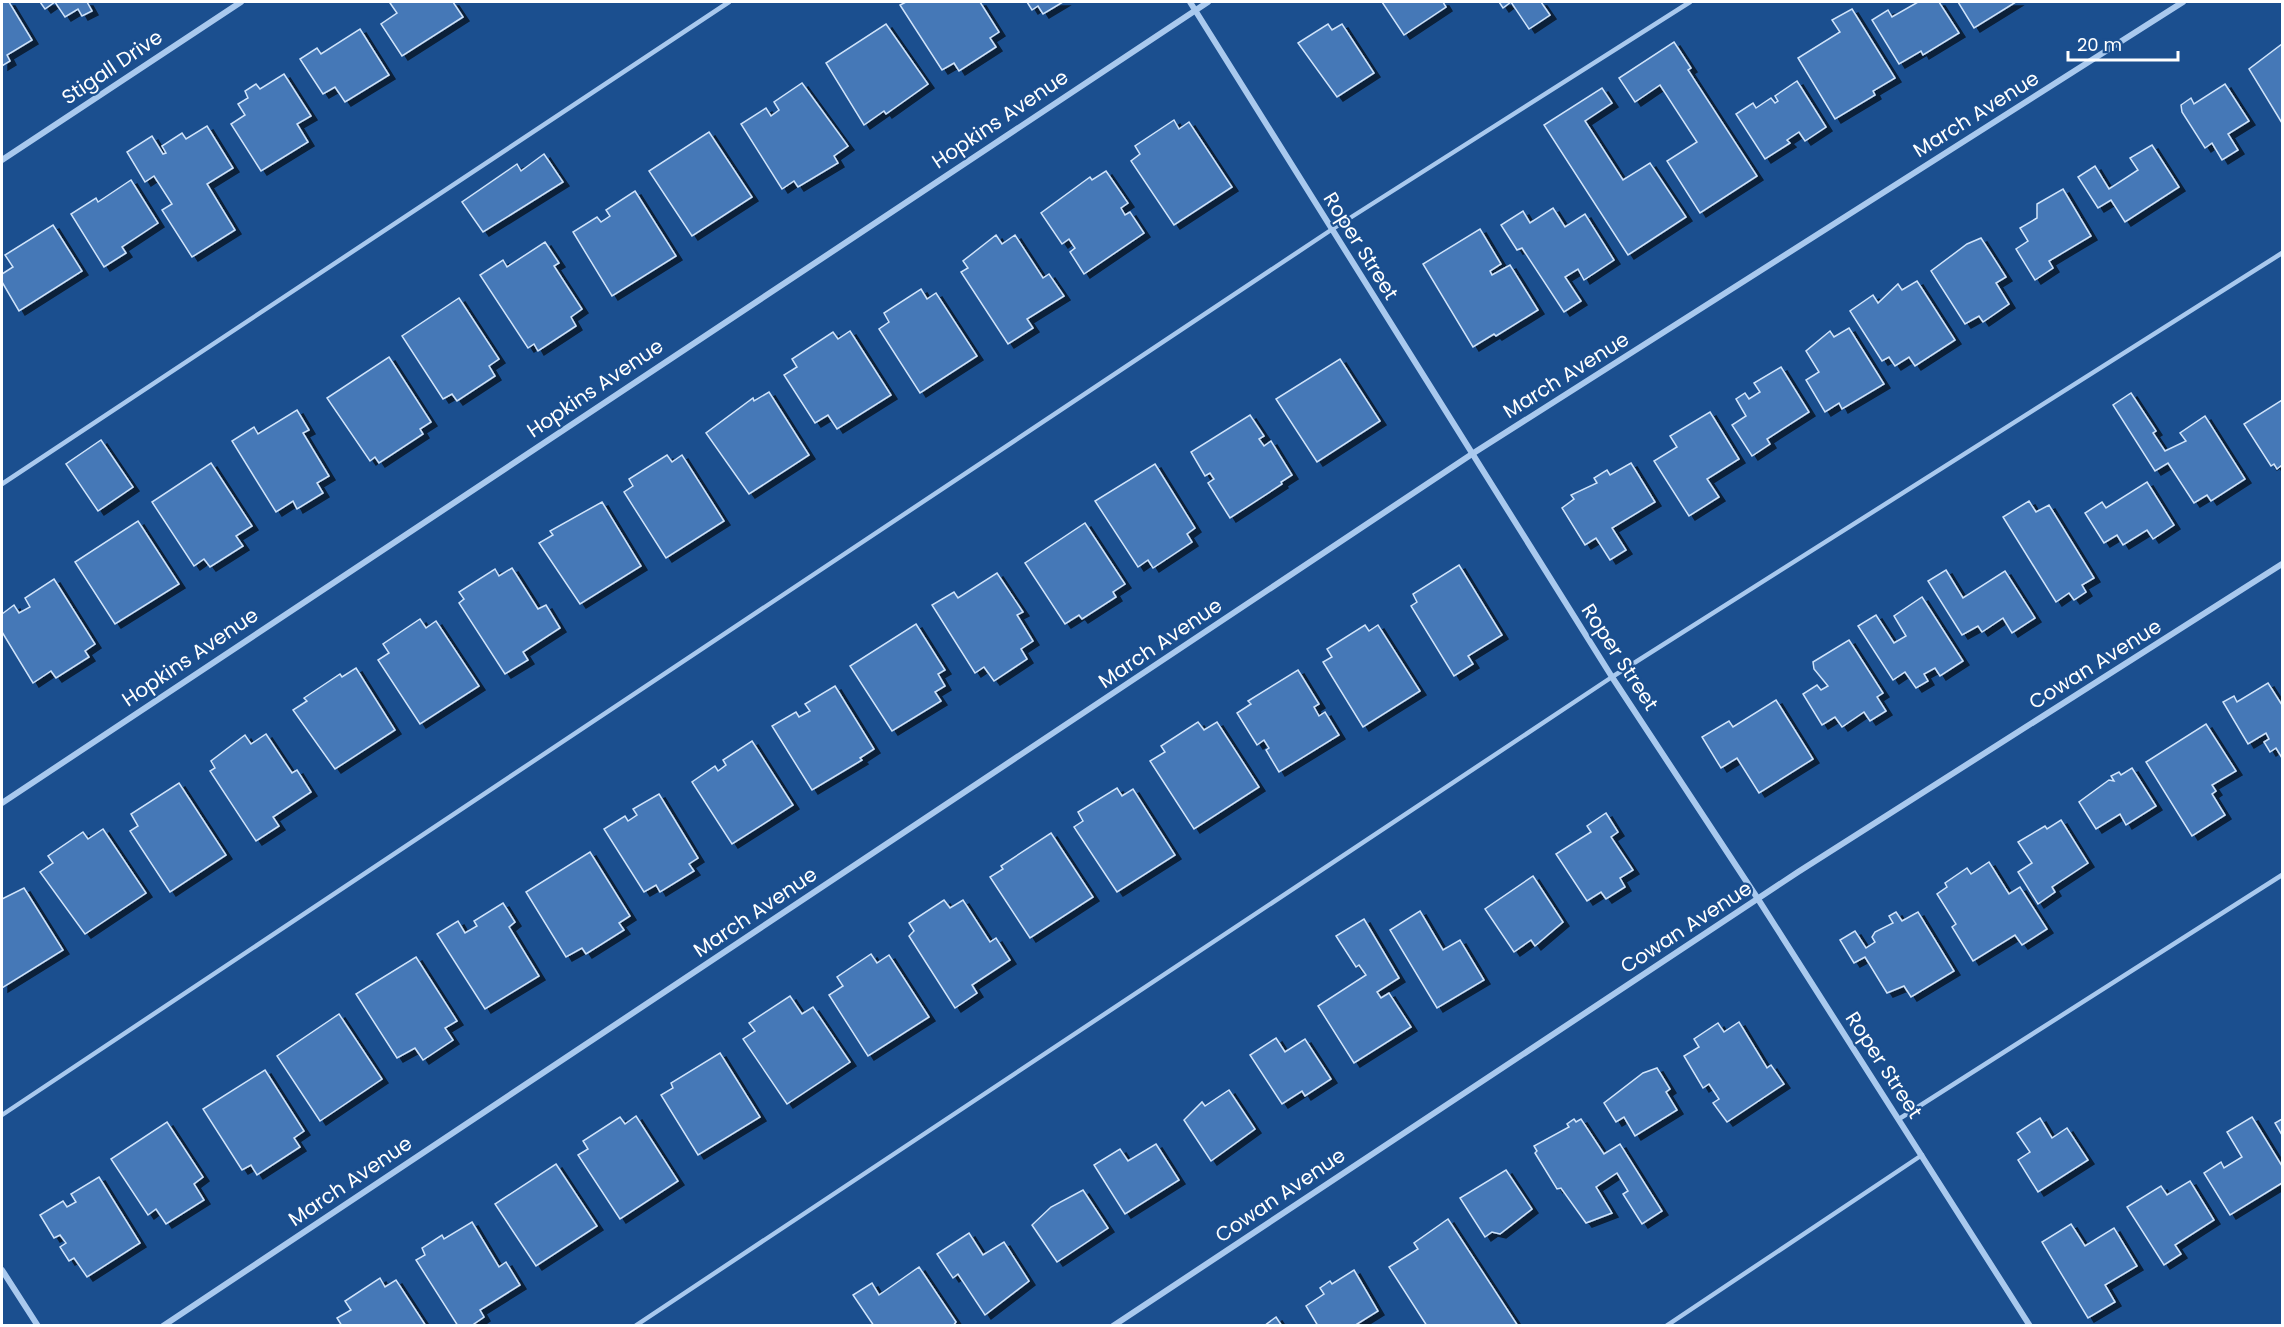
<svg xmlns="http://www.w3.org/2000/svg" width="2284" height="1327" viewBox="0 0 2284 1327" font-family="Poppins,sans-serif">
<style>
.building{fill:#4478b7;stroke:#cfe3fa;stroke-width:1.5;filter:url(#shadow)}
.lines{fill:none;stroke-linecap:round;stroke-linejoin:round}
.service{stroke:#a9c9ee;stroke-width:4.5}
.minor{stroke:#a9c9ee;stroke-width:6}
.labels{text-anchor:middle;stroke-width:4.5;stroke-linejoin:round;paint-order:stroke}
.street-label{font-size:20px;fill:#fff;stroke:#1b4f8f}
</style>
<defs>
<filter id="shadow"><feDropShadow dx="6" dy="4" stdDeviation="0" flood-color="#0009"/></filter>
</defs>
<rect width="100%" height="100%" fill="#1b4f8f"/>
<!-- building -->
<g class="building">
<path d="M2,2H9L32,40L7,55L10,61L2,66Z"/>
<path d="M40,2H87L92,11L82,16L78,9L65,17L55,2L45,9Z"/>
<path d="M392,2H453L463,17L402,56L381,24L397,13L390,3Z"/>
<path d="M906,2H980L999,32L990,38L996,47L959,71L954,63L942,70L900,5Z"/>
<path d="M1027,2H1063L1043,14L1038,6L1032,10Z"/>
<path d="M1382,2H1443L1446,7L1404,35Z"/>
<path d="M1499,2H1541L1550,15L1529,29L1511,2L1503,8Z"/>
<path d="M1918,2H1939L1959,33L1923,55L1921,51L1899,64L1872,20L1888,10L1892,17Z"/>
<path d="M1958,2H2016L1974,28Z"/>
<path d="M1852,9L1895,78L1873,91L1875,95L1835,119L1798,58L1840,32L1832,20Z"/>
<path d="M886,24L928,84L886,114L884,111L864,125L826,63Z"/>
<path d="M1328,24L1332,30L1342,24L1374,73L1337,97L1298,43Z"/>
<path d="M360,29L389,75L345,102L335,87L323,94L300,59L317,48L321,54Z"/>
<path d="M1674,42L1691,68L1688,70L1757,176L1700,213L1667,161L1697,142L1660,85L1635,102L1619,78Z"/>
<path d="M2282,44V123L2249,69Z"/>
<path d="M284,74L311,116L297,124L308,142L261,171L231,124L245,115L238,104L248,98L245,91L256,84L260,89Z"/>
<path d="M1797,81L1826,127L1805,141L1799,132L1787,140L1790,143L1765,159L1736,114L1753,103L1756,108L1771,98L1775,103L1778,101L1775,96Z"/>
<path d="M802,83L848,146L834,156L838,163L798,187L794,181L782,189L741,124L766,108L771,116L779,110L774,102Z"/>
<path d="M2225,84L2249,121L2228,134L2238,150L2222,160L2212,143L2205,148L2182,112L2181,105L2191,98L2194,104Z"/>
<path d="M1602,88L1612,103L1585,121L1623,180L1650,163L1686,217L1628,255L1544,125Z"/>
<path d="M1174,120L1179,129L1189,122L1232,187L1174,225L1131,161L1140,154L1135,146Z"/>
<path d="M207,126L233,168L207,184L235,230L192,257L162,210L172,204L154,176L145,182L127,152L152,136L163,154L166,153L162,146L182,133L186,139Z"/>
<path d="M709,132L752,197L692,236L649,171Z"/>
<path d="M2152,145L2179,187L2125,222L2111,200L2098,208L2078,177L2095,166L2109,189L2138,170L2130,158Z"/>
<path d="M544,154L563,182L483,232L462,202L517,164L521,171Z"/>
<path d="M1106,171L1128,203L1121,208L1125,215L1130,212L1144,233L1084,274L1070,252L1075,248L1069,239L1062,244L1041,213L1090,177L1092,180Z"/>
<path d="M131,180L158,223L122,247L126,253L104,267L71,214L96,198L98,202Z"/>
<path d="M2063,189L2091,236L2049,261L2053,268L2035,280L2016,249L2028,241L2020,228L2037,218V204Z"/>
<path d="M635,191L676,256L612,296L573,232L597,217L601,222L610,216L606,210Z"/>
<path d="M1553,208L1565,227L1585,214L1614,260L1584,280L1578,269L1565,277L1581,301L1564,312L1522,248L1517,250L1501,225L1523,211L1530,223Z"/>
<path d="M53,225L82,271L19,311L2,282V274L13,267L5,255Z"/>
<path d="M1480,229L1501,264L1490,271L1492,275L1510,265L1538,310L1496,336L1494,334L1473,347L1423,264Z"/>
<path d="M996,235L1002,244L1015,235L1043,278L1049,274L1064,296L1027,319L1033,328L1008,344L961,272L968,268L963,261Z"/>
<path d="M1981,238L2006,277L1996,283L2009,304L1983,322L1979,316L1965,324L1931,271L1967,244Z"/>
<path d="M545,242L559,263L554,266L582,309L571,317L576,326L538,351L534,344L528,348L480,275L503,260L507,267Z"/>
<path d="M1917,281L1955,340L1915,366L1909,357L1895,366L1889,357L1882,361L1850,311L1873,295L1878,303L1898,284L1902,290Z"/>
<path d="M921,289L927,299L936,293L977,356L920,393L879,329L889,322L884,313Z"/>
<path d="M459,298L499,359L489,366L495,376L457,401L452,394L443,399L402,336Z"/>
<path d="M1849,328L1884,384L1842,409L1839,403L1825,412L1806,380L1819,372L1806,351L1830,331L1834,337Z"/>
<path d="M850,331L891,395L837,429L828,415L815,423L784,375L797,367L792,359L833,332L838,339Z"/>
<path d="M389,357L431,422L420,429L423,434L379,463L375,457L370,461L327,398Z"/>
<path d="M1340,359L1380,421L1317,462L1276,399Z"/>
<path d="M1781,367L1809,412L1767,439L1770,444L1752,456L1732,425L1746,416L1736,399L1745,393L1749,399L1760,392L1754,383Z"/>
<path d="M769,392L809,455L749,494L706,433L753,398L754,401Z"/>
<path d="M2131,393L2156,431L2153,433L2165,451L2186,441L2180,433L2205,416L2245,479L2211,501L2207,495L2194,503L2168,463L2155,471L2113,405Z"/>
<path d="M2282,400V465L2277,469L2274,464L2271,466L2244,424Z"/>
<path d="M297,410L309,430L303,433L329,476L317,483L323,493L297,509L293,501L276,512L232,441L254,427L258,434Z"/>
<path d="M1710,412L1739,459L1707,479L1719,497L1689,516L1654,461L1677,447L1670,436Z"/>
<path d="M1250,415L1264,436L1259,439L1264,446L1271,441L1292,475L1281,482L1282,484L1230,518L1208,483L1214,479L1210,473L1205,476L1191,452Z"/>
<path d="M101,440L133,487L98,511L66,464Z"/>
<path d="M667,455L672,462L682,455L724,521L666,558L624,492L633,486L629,479Z"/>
<path d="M211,463L252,526L236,536L243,546L210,567L204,559L194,566L152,502Z"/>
<path d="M1631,463L1655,502L1612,528L1626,550L1610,560L1596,538L1585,545L1562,508L1574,499L1571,495L1597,483L1594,478L1607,470L1610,475Z"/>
<path d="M1155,464L1195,528L1187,534L1192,542L1153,568L1148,560L1138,567L1095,501Z"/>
<path d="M2147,482L2174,525L2153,539L2147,530L2123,545L2117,535L2104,543L2085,513L2102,502L2106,508Z"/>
<path d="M2029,501L2036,512L2049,505L2094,578L2082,585L2086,592L2074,600L2069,593L2056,602L2003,517Z"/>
<path d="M602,502L641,566L580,604L539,543L553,535L550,531Z"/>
<path d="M138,521L179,584L115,624L75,562Z"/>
<path d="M1085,523L1125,584L1113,592L1116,597L1082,619L1079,615L1065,624L1025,563Z"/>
<path d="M1459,565L1502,635L1468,656L1473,664L1454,676L1411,606L1417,602L1413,594Z"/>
<path d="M512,568L538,609L546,605L560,628L523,652L528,660L505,674L459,603L464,599L459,592L495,569L499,576Z"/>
<path d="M1946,570L1963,598L2005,571L2035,618L2012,633L2003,618L1982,632L1978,626L1962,635L1928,581Z"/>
<path d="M997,573L1023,612L1017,615L1033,641L1021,649L1027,659L994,681L984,667L975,673L932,605L954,592L958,598Z"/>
<path d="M54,579L95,644L85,651L89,657L56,678L51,671L33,683L2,632V614L14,605L19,613L30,607L25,598Z"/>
<path d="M1922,597L1963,661L1940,676L1935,668L1924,674L1928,681L1916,688L1905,672L1893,680L1858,626L1876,615L1894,643L1906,636L1894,616Z"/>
<path d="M420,619L426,628L436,621L479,686L420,724L378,660L389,653L383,644Z"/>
<path d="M916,624L945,670L938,674L945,686L935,692L941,701L892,731L850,666Z"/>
<path d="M1365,625L1369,631L1378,625L1420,691L1363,727L1323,662L1332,657L1327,649Z"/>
<path d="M1849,640L1883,693L1877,697L1886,711L1870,721L1864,712L1842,727L1835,717L1822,725L1803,694L1817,685L1821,690L1828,686L1814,669L1813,662Z"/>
<path d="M356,668L395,730L335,769L293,710L307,701L304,698L340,674L342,677Z"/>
<path d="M1298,670L1319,704L1314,707L1319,716L1325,712L1339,735L1279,772L1266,750L1269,748L1264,740L1257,745L1237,713L1251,704L1248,701Z"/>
<path d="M2268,683L2282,705V758L2276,748L2270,752L2264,742L2269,739L2266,733L2248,744L2223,702L2234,696L2237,702Z"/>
<path d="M835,686L874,749L860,758L862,760L812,790L772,726L796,712L799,717L810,711L805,704Z"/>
<path d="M1776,700L1813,759L1759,793L1737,758L1721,768L1702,737L1729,721L1733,727Z"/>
<path d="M1198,722L1204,730L1217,722L1259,787L1194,829L1150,761L1165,752L1161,746Z"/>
<path d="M2206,724L2236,771L2212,785L2216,791L2212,794L2225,815L2192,836L2146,762Z"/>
<path d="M266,734L292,773L297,770L311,792L273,817L279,826L256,841L210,771L215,768L211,761L245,735L251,744Z"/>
<path d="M752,741L793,805L732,844L692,782L715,766L718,771L726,765L723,760Z"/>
<path d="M2132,768L2156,806L2126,825L2120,814L2096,829L2079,802L2109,780L2114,781L2111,776L2119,772L2121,775Z"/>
<path d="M179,783L226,855L170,892L130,831L138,826L131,814Z"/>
<path d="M1117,788L1122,796L1133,789L1175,855L1117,892L1074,827L1083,821L1078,812Z"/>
<path d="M659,794L698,858L689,864L694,871L660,892L656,885L644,892L604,829L625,816L628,821L637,815L633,809Z"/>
<path d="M1606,813L1618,832L1611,837L1633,870L1620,878L1625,887L1606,899L1601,892L1587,901L1556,854L1591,832L1587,826Z"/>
<path d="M2061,820L2088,863L2052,887L2055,892L2038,904L2018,872L2032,863L2018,842L2045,826L2047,829Z"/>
<path d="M103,829L146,893L85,934L40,872L53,863L48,856L83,832L88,839Z"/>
<path d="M1051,833L1093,897L1030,938L990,877L1003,869L1001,866Z"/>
<path d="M590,852L630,916L619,923L624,930L586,954L582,948L566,957L526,892Z"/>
<path d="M1989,862L2009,894L2020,887L2047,929L2022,945L2015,935L1973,961L1952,927L1956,924L1937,894L1947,887L1945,883L1967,868L1971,874Z"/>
<path d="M1533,876L1563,922L1535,946L1531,940L1514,952L1485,909Z"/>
<path d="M24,888L63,950L2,988V899Z"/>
<path d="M944,900L950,908L963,900L990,942L996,938L1010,960L972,985L977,993L955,1008L909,936L914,931L909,923Z"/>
<path d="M503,903L515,922L509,927L539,976L485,1009L437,934L458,921L465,933L477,926L474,921Z"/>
<path d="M1420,911L1443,950L1460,940L1484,980L1437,1008L1390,930Z"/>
<path d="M1896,912L1902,921L1918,912L1954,971L1911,997L1904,986L1887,993L1865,957L1854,963L1840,940L1855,931L1866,948L1875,942L1872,937L1875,932L1893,923L1889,916Z"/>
<path d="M1364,919L1399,978L1377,992L1381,998L1389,993L1411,1027L1354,1063L1318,1006L1366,975L1359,965L1356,967L1336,936Z"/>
<path d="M871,954L877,963L889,955L929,1017L868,1056L829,995L843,986L837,977Z"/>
<path d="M416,957L457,1021L445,1028L453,1040L423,1060L415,1048L397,1058L356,994Z"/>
<path d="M790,996L802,1014L813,1007L850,1062L787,1104L743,1039L755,1031L749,1023Z"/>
<path d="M339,1014L382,1079L320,1121L277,1056Z"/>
<path d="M1739,1022L1767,1068L1771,1065L1784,1084L1727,1122L1713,1103L1719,1099L1709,1084L1703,1088L1684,1056L1699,1047L1694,1039L1718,1023L1724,1032Z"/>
<path d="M1276,1038L1285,1052L1305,1039L1331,1079L1305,1096L1302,1091L1282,1104L1250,1055Z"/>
<path d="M720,1053L760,1117L698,1155L661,1095L673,1088L671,1083Z"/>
<path d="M1657,1068L1670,1089L1666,1092L1677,1110L1635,1136L1624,1117L1616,1122L1604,1103L1643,1073Z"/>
<path d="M265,1070L304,1131L294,1138L300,1147L257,1175L251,1165L242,1170L203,1109Z"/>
<path d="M1229,1090L1255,1129L1211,1161L1184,1120L1202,1102L1205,1106Z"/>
<path d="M636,1116L678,1181L620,1219L578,1155L588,1149L583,1141L620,1117L625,1124Z"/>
<path d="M2252,1117L2282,1166V1183L2230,1215L2204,1173L2221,1162L2224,1168L2242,1157L2227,1132Z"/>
<path d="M2040,1118L2052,1138L2067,1128L2088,1160L2038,1192L2018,1160L2030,1152L2017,1133Z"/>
<path d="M1574,1119L1576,1122L1581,1119L1604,1154L1620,1144L1662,1211L1642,1224L1623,1194L1628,1191L1617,1173L1596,1187L1612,1213L1586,1223L1561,1188L1557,1189L1535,1153L1537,1151L1534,1146L1569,1127L1567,1124Z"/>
<path d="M2282,1119V1135L2275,1123Z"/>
<path d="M167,1122L203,1177L194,1184L204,1200L166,1224L156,1209L148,1215L111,1159Z"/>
<path d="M1156,1144L1179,1180L1125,1214L1094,1165L1120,1149L1128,1161Z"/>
<path d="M556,1164L597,1226L536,1266L495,1204Z"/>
<path d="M1506,1170L1532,1209L1500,1234L1492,1232L1485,1237L1460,1198Z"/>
<path d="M99,1177L140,1243L87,1277L74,1258L69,1261L60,1247L66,1243L60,1235L54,1238L40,1215L63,1201L67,1207L76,1202L71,1194Z"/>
<path d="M2190,1181L2214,1220L2175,1245L2181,1254L2164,1265L2127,1207L2161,1186L2167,1195Z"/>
<path d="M1083,1190L1108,1228L1057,1262L1032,1225L1051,1207Z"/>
<path d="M1448,1219L1518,1326H1427L1389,1267L1418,1249L1414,1243Z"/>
<path d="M472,1222L499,1267L506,1262L520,1285L480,1310L484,1317L471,1326H458L416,1260L425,1255L422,1248L442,1235L444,1239Z"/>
<path d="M2071,1224L2085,1246L2114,1228L2137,1266L2105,1285L2115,1302L2088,1318L2042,1242Z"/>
<path d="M969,1233L983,1255L1004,1242L1029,1281L985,1315L958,1274L953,1278L937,1254Z"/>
<path d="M919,1267L956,1322L953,1326H874L853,1295L872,1283L879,1295Z"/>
<path d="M1354,1270L1378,1311L1354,1326H1318L1306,1306L1324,1294L1320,1288L1330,1281L1332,1284Z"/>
<path d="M380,1278L385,1287L396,1280L426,1326H342L337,1318L351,1310L345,1301Z"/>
<path d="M1276,1317L1282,1326H1264Z"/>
</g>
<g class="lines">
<!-- service -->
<g class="service">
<path d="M2,484L729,2"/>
<path d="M2,1115L1331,230L1690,2"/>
<path d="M1899,1119L2282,875"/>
<path d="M635,1326L1612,677L2282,253"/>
<path d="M1666,1326L1922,1155"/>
</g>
<!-- minor -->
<g class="minor">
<path d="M1190,2L1612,677L1758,899L2030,1326"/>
<path d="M2,160L241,2"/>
<path d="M2,803L1208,2"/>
<path d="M2,1270L38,1326"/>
<path d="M163,1326L1472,454L2183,2"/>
<path d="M1113,1326L1798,872L2282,564"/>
</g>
</g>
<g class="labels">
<!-- street labels -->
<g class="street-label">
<text transform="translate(112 67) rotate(-34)" y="7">Stigall Drive</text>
<text transform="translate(1976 114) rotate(-32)" y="7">March Avenue</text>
<text transform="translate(1000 119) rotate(-34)" y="7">Hopkins Avenue</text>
<text transform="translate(1361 246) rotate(58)" y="7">Roper Street</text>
<text transform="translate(1566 375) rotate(-32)" y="7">March Avenue</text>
<text transform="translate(595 388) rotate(-34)" y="7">Hopkins Avenue</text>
<text transform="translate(1160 643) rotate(-34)" y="7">March Avenue</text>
<text transform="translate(190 657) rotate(-34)" y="7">Hopkins Avenue</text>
<text transform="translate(1620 657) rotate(57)" y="7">Roper Street</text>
<text transform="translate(2095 664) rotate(-32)" y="7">Cowan Avenue</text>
<text transform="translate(755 912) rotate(-34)" y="7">March Avenue</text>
<text transform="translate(1686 927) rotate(-33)" y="7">Cowan Avenue</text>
<text transform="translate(1884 1065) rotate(57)" y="7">Roper Street</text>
<text transform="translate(350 1181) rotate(-34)" y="7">March Avenue</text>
<text transform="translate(1280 1195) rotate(-34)" y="7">Cowan Avenue</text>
</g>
</g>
<!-- border -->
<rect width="2284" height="1327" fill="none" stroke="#ffffff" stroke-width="6"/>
<!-- scale -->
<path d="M2068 51v9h110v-9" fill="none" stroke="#ffffff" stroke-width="3"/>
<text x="2077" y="51" font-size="18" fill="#ffffff" stroke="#1b4f8f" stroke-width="4.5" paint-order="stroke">20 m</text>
</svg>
